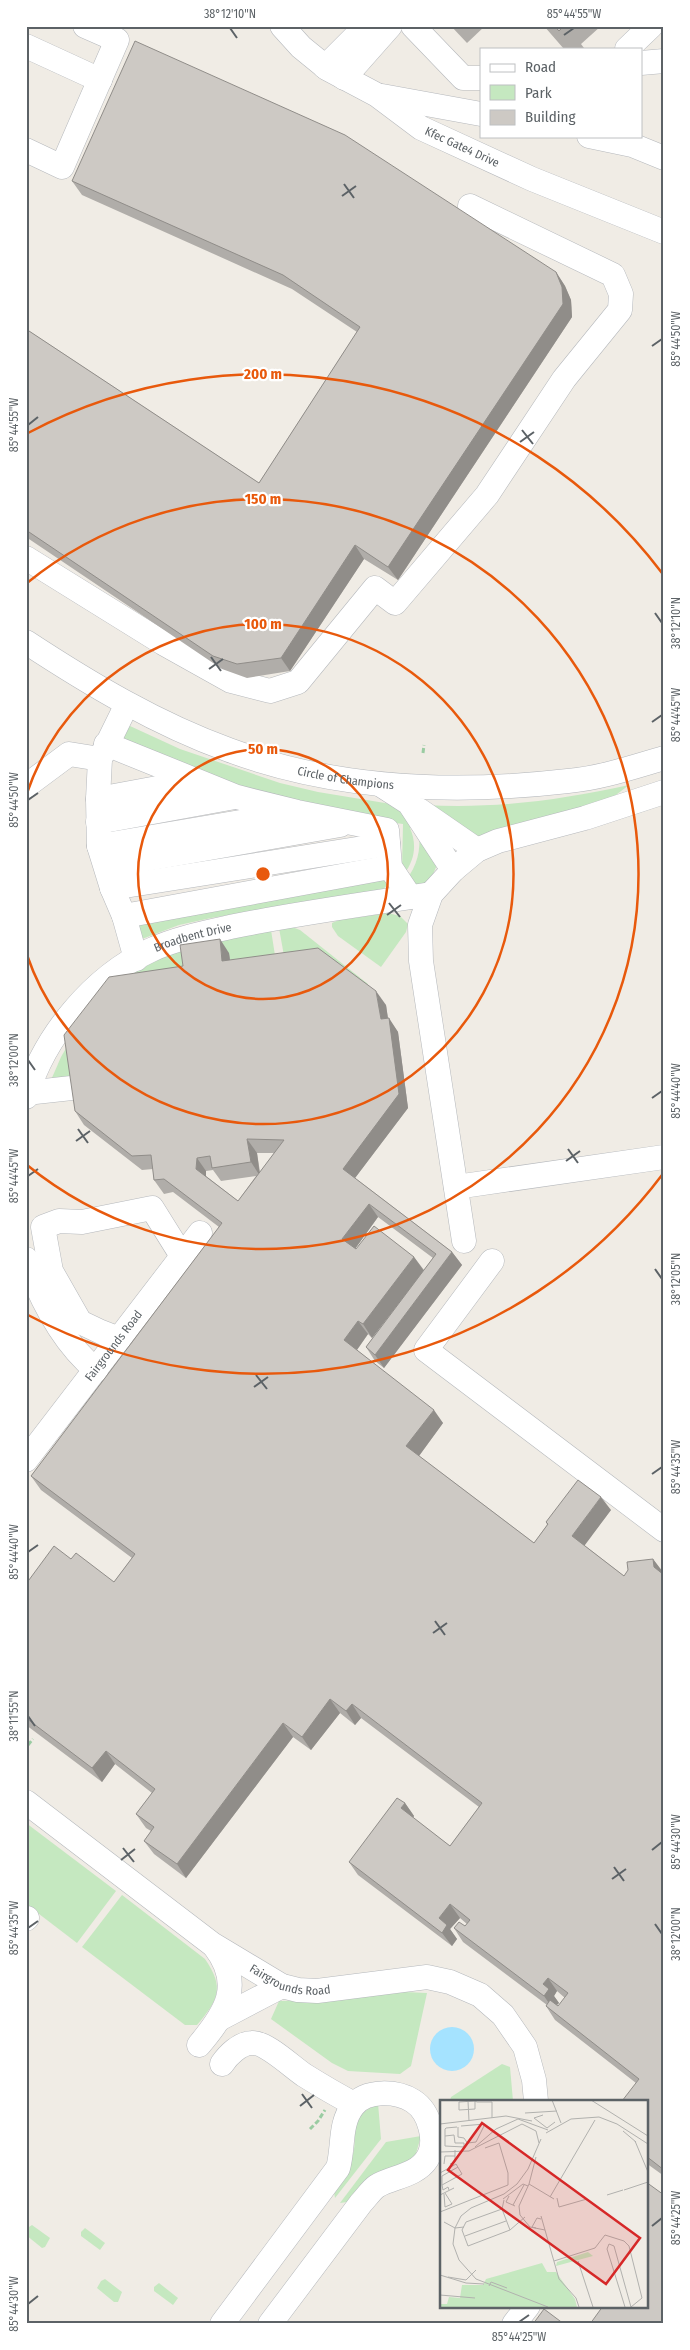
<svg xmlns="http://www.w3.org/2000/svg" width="690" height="2350" viewBox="0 0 690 2350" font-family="'Fira Sans Condensed',sans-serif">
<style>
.green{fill:#c5e8c0}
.water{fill:#a5e3ff}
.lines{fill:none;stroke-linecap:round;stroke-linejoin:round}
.minor-casing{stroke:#b5b8bc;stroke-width:25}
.path{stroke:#9acca2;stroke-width:3;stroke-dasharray:5 2.5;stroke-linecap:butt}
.minor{stroke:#fff;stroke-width:24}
.wall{fill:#b0ada9;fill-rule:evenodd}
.shaded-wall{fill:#908d89}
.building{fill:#cdc9c4;stroke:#908d89;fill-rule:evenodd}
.ticks{fill:none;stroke:#5c6266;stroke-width:2}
.ring{fill:none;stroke:#e8590c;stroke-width:2.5}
.labels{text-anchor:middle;stroke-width:4.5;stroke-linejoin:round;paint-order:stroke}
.street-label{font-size:12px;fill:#5c6266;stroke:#fff}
.inset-road{fill:none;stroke:#b1b1ae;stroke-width:1}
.view{fill:#d62828;fill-opacity:0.15;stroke:#d62828;stroke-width:2.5}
.inset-edge{fill:none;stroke:#5c6266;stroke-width:2.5}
.centre{fill:#e8590c;stroke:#fff;stroke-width:2.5}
.ring-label{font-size:15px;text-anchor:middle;font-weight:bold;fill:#e8590c;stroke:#fff;stroke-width:4.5;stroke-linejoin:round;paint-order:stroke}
.neatline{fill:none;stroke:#5c6266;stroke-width:2}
.ticks-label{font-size:12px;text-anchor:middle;fill:#5c6266}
</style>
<rect width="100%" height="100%" fill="#f0ece5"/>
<!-- green -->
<g class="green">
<path d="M130,726L180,749L280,783L318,792L391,804L413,822L410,828C417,844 415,860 404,874L402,868L403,824L359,818L312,808L169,764L120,736L126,728Z"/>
<path d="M629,785L608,801L480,837H473L425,805C494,809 561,800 629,785Z"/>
<path d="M419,833L437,865L430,881L419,888L406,880C417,866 421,850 419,833Z"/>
<path d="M388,876L389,884L383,889L211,918L179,925L142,939L137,921Z"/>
<path d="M388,913L400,916L408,924L406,932L381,967L338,936L332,927V923L339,920Z"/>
<path d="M292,927L300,930L368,984L364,989L286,967L279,928Z"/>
<path d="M271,930L277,968L193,980L101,995L147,963L176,951Z"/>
<path d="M69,1043L78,1083L48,1087L61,1057Z"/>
<path d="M26,1823L116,1891L77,1943L26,1904Z"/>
<path d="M122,1895L205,1959C225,1988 218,2000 197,2025H185L82,1947Z"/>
<path d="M405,1992L427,1993L411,2066L400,2074L348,2071L332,2063L271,2019L279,2001L327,2000Z"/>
<path d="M502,2064L510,2067L513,2101H450L451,2097Z"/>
<path d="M378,2103L381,2139L335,2198L334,2192C339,2182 347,2171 351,2161C361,2135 344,2120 378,2103Z"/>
<path d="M421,2136L415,2157L347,2202L340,2203L386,2142Z"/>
<path d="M32,2225L50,2238L45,2247L42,2248L26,2235V2229Z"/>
<path d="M85,2228L105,2243L100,2250L81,2236V2232Z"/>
<path d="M105,2279L122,2292L118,2302H114L97,2288L101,2281Z"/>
<path d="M159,2283L178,2298L173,2305L154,2291V2287Z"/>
</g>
<!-- water -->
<circle class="water" cx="452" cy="2049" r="22"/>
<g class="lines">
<defs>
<g id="minor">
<path id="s1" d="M282,26L301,47L328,69L377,95L421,128L532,179L664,232"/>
<path d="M413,26L463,78H481"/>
<path d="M26,46L100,80"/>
<path d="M627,49L651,26"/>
<path d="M641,63L664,61"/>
<path d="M325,67L366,26"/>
<path d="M344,78L390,26"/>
<path d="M382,96L481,114"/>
<path d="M589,136L632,145L664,158"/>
<path d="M26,150L62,167L117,40L85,26"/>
<path d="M26,558L163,643L231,681L270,691L298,682L375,588L395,603L487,495L564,379L620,310L621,294L613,275L470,206"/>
<path id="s2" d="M26,642C90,684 157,724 229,750C337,790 455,794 568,781C601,778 633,767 664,758"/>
<path d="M106,744L237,797L297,812L387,830L390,867L410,897"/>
<path d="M381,785L409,803L453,870"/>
<path d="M26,786L69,754L100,759"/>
<path d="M98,799L100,759L127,704"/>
<path d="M419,810L477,850"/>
<path d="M98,822L235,797"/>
<path d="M99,846L288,814"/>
<path d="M107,866L340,825"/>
<path d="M112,888L388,844"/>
<path d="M124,916L390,867"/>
<path d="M136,959L124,916L112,888L99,846L98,799L195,781"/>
<path d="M26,1093L90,1086"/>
<path id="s3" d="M26,1097C44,1036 93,977 151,950C177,938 208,932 235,926C300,913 366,904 431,894"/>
<path d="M456,1187L664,1157"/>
<path d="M464,1241L421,961L420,925L431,894L453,870L477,850L498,841L585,818L664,792"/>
<path d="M26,1259C41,1300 62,1342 96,1370"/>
<path d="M492,1261L426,1350L664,1530"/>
<path d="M119,1339L101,1332L80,1322L51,1271L43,1227L59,1221L82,1222L152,1208L182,1256"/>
<path id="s4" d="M26,1460L200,1233"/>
<path id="s5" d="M26,1802L212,1944L282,1986L298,1990L317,1991L427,1977L450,1982L480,1995L503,2015L525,2047L534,2080L536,2101"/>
<path d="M26,1919L27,1918"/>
<path d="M221,2018L282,1986"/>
<path d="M199,2045C226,2013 244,1985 215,1947"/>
<path d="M222,2064C228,2055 240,2043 252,2043C266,2042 292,2067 304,2075C320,2085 337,2095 354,2104"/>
<path d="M222,2324L338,2168C344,2147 339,2124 353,2106C366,2089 397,2091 413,2101C430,2112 438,2142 427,2159C416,2176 392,2177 377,2186C371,2190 366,2198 361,2203L270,2324"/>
<path d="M514,2324L528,2306"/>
</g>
</defs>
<!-- minor casing -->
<use href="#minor" class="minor-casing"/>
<!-- path -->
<g class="path">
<path d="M423,753L424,745"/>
<path d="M28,1745L33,1739"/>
<path d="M310,2129L318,2121L325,2110"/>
</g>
<!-- minor -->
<use href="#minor" class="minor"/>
</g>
<!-- wall -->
<g class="wall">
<path d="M451,26H485L467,43Z"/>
<path d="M544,26H601L581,44L584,48L583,49H569V48L568,49H564Z"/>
<path d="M72,181L556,272L565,286L571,300L572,317L398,580L364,559L290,671L247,678L222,669L26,537V329L259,483L357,332L292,289L82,195Z"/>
<path d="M229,953L230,960L386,1005L388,1018L398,1032L408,1108L355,1178L452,1252L462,1265L384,1368L375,1361L366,1347L406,1293L372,1338L368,1334L357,1350L443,1423L419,1456L534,1543L547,1525L546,1522L611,1510L584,1545L624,1576L653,1559L664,1575V2176L646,2163V2101L636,2083L555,2020L546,2006L547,2005L463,1942L454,1928L465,1926L467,1924L460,1918L450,1929L457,1939L452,1946L358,1875L349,1862L405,1803L414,1816L413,1818L450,1846L479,1807L361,1718L355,1725L340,1713L311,1750L293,1737L186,1878L154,1854L144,1841L151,1831L146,1828L136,1814L152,1793L115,1764L102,1782L26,1725V1584L71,1559L114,1582L132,1558L41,1490L31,1476L219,1227L173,1192L164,1194L154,1180L153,1169L142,1170L84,1125L75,1111L183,966ZM257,1153H274L260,1172ZM213,1170L221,1181L256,1176L238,1201L206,1176V1171ZM378,1217L433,1258L424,1270L414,1257L356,1249H355ZM557,1991L565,1998L558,2006L556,2005L559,2003L554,1996Z"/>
</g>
<!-- shaded-wall -->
<g class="shaded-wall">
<path d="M556,272L565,286L571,300L572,317L398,580L388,567Z"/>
<path d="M355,545L364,559L290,671L281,658Z"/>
<path d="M220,939L229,953L232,975L222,961Z"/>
<path d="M376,991L386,1005L390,1033L381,1019Z"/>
<path d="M389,1018L398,1032L408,1108L352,1182L343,1169Z"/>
<path d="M247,1139L257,1153L260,1176L251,1162Z"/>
<path d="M197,1158L206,1171V1182L196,1169Z"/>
<path d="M369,1204L378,1217L352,1253L342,1239Z"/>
<path d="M452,1252L462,1265L384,1368L375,1355Z"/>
<path d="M414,1257L424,1271L372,1338L363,1324Z"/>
<path d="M358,1321L368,1334L354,1354L344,1340Z"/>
<path d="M434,1410L443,1423L416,1460L406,1446Z"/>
<path d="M601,1497L611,1510L582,1549L572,1536Z"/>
<path d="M653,1559L663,1572V1581L654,1567Z"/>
<path d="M330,1699L340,1713L311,1750L302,1737Z"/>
<path d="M352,1704L361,1718L355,1725L346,1711Z"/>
<path d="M283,1723L293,1737L186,1878L177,1864Z"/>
<path d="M106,1751L115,1764L102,1782L92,1768Z"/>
<path d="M405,1803L414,1816L410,1822L401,1808Z"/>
<path d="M450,1904L460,1918L450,1929L457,1939L452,1946L442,1933L439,1918Z"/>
<path d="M548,1978L557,1991L554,1996L559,2003L553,2009L544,1996L543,1984Z"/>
</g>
<!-- building -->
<g class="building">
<path d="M554,26H564L559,31Z"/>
<path d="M135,41L345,135L556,272L562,287L563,304L388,567L355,545L281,658L237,664L213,656L26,530V329L259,483L360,327L283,275L72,181Z"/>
<path d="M220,939L222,961L318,948L376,991L381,1019L389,1018L399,1094L343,1169L452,1252L375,1355L366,1347L436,1254L369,1204L342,1239L356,1249L374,1226L414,1257L363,1324L358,1321L344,1340L434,1410L406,1446L534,1543L548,1524L546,1522L578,1480L601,1497L572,1536L624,1576L628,1570L627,1562L653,1559L654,1567L664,1575V2170L646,2156V2101H622L639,2079L546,2006L550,2000L558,2006L568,1993L548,1978L543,1984L549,1989L544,1996L454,1928L459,1922L465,1926L470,1920L450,1904L439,1918L447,1925L442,1933L349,1862L397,1798L405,1803L401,1808L450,1846L482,1803L352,1704L346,1711L330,1699L302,1737L283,1723L177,1864L144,1841L154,1827L136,1814L155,1789L106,1751L92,1768L26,1718V1584L54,1546L71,1559L76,1553L114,1582L135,1554L31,1476L222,1223L164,1179L154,1180L151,1155L132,1156L75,1111L64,1035L109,977L183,966L180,945ZM247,1139L284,1140L238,1201L196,1169L197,1158L210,1156L212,1168L251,1162Z"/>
<path d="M646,2182L664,2195V2324H590L603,2306H646Z"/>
<path d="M544,2309L564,2324H533Z"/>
</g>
<!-- ticks -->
<path class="ticks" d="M230,28L237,38M564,35L574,28M344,184L354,198M342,196L356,186M652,346L662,339M28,425L38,417M522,430L533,444M520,442L534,432M655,613L662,623M211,657L221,671M209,669L223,659M652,722L662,715M28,800L38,793M389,903L400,917M387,915L401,905M28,1060L35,1070M652,1098L662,1091M78,1129L88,1143M76,1141L90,1131M568,1149L578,1163M566,1161L580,1151M28,1176L38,1169M655,1269L662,1279M256,1375L267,1389M254,1387L268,1377M652,1474L662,1467M28,1552L38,1545M435,1621L445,1635M433,1633L447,1623M28,1716L35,1726M123,1848L134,1862M652,1850L662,1842M121,1860L135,1849M614,1867L624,1881M612,1879L626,1869M655,1924L662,1934M28,1928L38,1921M302,2094L312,2108M300,2106L314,2095M652,2226L662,2218M28,2304L38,2296M519,2322L529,2315"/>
<!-- distance rings -->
<g class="ring">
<circle cx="263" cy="874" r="125"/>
<path d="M27 793A250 250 0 1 1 27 955"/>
<path d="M27 583A375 375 0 1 1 27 1165"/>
<path d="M662 1175A500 500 0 0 1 28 1315M28 433A500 500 0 0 1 662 573"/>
</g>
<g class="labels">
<!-- street labels -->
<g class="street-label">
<text dy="4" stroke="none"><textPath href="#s1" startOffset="219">Kfec Gate4 Drive</textPath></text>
<text dy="4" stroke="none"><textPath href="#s2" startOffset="351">Circle of Champions</textPath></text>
<text dy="4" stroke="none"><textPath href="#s3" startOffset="242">Broadbent Drive</textPath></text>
<text dy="4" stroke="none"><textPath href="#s4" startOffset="144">Fairgrounds Road</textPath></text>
<text dy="4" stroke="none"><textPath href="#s5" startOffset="322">Fairgrounds Road</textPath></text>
</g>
</g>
<!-- overview -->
<g transform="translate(440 2100)">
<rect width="208" height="208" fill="#f0ece5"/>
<path d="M148,152L153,156L116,166L117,162ZM102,163L107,172H116L135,199L137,207H0V204H7L9,197L20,198L22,185H43L46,179Z" fill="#c5e8c0"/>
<path class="inset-road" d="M112,0L121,23M151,0L208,36M28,1L29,21M35,1V9L19,10V2L35,1L37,2H52V18M85,13L117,11M103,15L94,18L107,28L115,22M0,24L66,16L92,21M21,26L45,24L36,42L28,43M18,27V37L24,38L28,44M183,31L196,42M106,33L131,19L159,17L177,24L208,44M5,36L14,35L15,43H24V47L5,46V29L6,28L17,27M101,39L88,69L77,84L64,94L31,108L21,116L15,128L13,144L19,160L36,179L108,207M195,41L208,72M35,47L56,29L78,19L108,30M0,52L29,51L82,24L96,31L99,43M96,57L89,84L114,99M4,64L5,56H15M10,64L15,62V50M0,73L16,64L22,74L2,85L3,90L8,87L9,90M89,84L79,106L80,115L90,127L105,130M2,85V76L18,67M184,90L208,82M4,94L5,107L12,104L5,93M0,95L14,88M167,95L183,90M69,96L66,102L75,106M110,97L155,20M117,98L119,107L147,99M63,99L83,84L88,86M64,100L62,109L70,130L85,117M73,105L84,85M62,109L26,122L22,130L28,146L70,130M0,112L68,85V73L59,43L45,48M101,116L119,179L136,198L139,207M4,122L15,128L24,127M96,128L92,127L97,118L101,119M25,136L66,121M114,161L155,148L165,135L184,141L189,146L202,198L191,207M138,161L153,207M0,175L26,183L44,184M8,177L26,180L36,170M49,186L51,182L67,188M0,195L35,198M185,207L167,149L169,144L174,146L191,207"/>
<path class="view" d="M42,23L200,138L166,184L8,70Z"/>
<rect width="208" height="208" class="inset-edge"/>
</g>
<circle cx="263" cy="874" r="8" class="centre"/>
<g class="ring-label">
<text x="263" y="379">200 m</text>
<text x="263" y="504">150 m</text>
<text x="263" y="629">100 m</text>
<text x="263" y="754">50 m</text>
</g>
<!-- border -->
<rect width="690" height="2350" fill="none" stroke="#ffffff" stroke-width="55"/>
<!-- legend -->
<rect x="480" y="48" width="162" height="90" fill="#ffffff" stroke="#bec0c2"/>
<rect x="490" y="64" width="25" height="8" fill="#ffffff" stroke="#bec0c2"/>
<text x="525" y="72" font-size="15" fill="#5c6266">Road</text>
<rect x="490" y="85" width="25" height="15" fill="#c5e8c0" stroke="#bec0c2"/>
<text x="525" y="98" font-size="15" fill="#5c6266">Park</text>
<rect x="490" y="110" width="25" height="15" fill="#cdc9c4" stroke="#bec0c2"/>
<text x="525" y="122" font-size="15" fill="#5c6266">Building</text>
<rect x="28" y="28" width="634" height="2294" class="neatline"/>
<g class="ticks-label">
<text x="230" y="18">38°12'10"N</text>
<text x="574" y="18">85°44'55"W</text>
<text transform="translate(676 339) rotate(-90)" y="4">85°44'50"W</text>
<text transform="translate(14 425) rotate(-90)" y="4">85°44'55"W</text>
<text transform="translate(676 623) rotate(-90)" y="4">38°12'10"N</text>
<text transform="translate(676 715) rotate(-90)" y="4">85°44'45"W</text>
<text transform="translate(14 800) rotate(-90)" y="4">85°44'50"W</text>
<text transform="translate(14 1060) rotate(-90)" y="4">38°12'00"N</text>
<text transform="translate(676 1091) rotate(-90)" y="4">85°44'40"W</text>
<text transform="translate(14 1176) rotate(-90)" y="4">85°44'45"W</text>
<text transform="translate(676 1279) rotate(-90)" y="4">38°12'05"N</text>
<text transform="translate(676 1467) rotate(-90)" y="4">85°44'35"W</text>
<text transform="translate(14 1552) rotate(-90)" y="4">85°44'40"W</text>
<text transform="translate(14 1716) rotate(-90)" y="4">38°11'55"N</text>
<text transform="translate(676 1842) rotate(-90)" y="4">85°44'30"W</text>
<text transform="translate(14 1928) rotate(-90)" y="4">85°44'35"W</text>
<text transform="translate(676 1934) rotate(-90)" y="4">38°12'00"N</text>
<text transform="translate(676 2218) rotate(-90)" y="4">85°44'25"W</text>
<text transform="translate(14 2304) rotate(-90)" y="4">85°44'30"W</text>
<text x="519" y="2341">85°44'25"W</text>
</g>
</svg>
